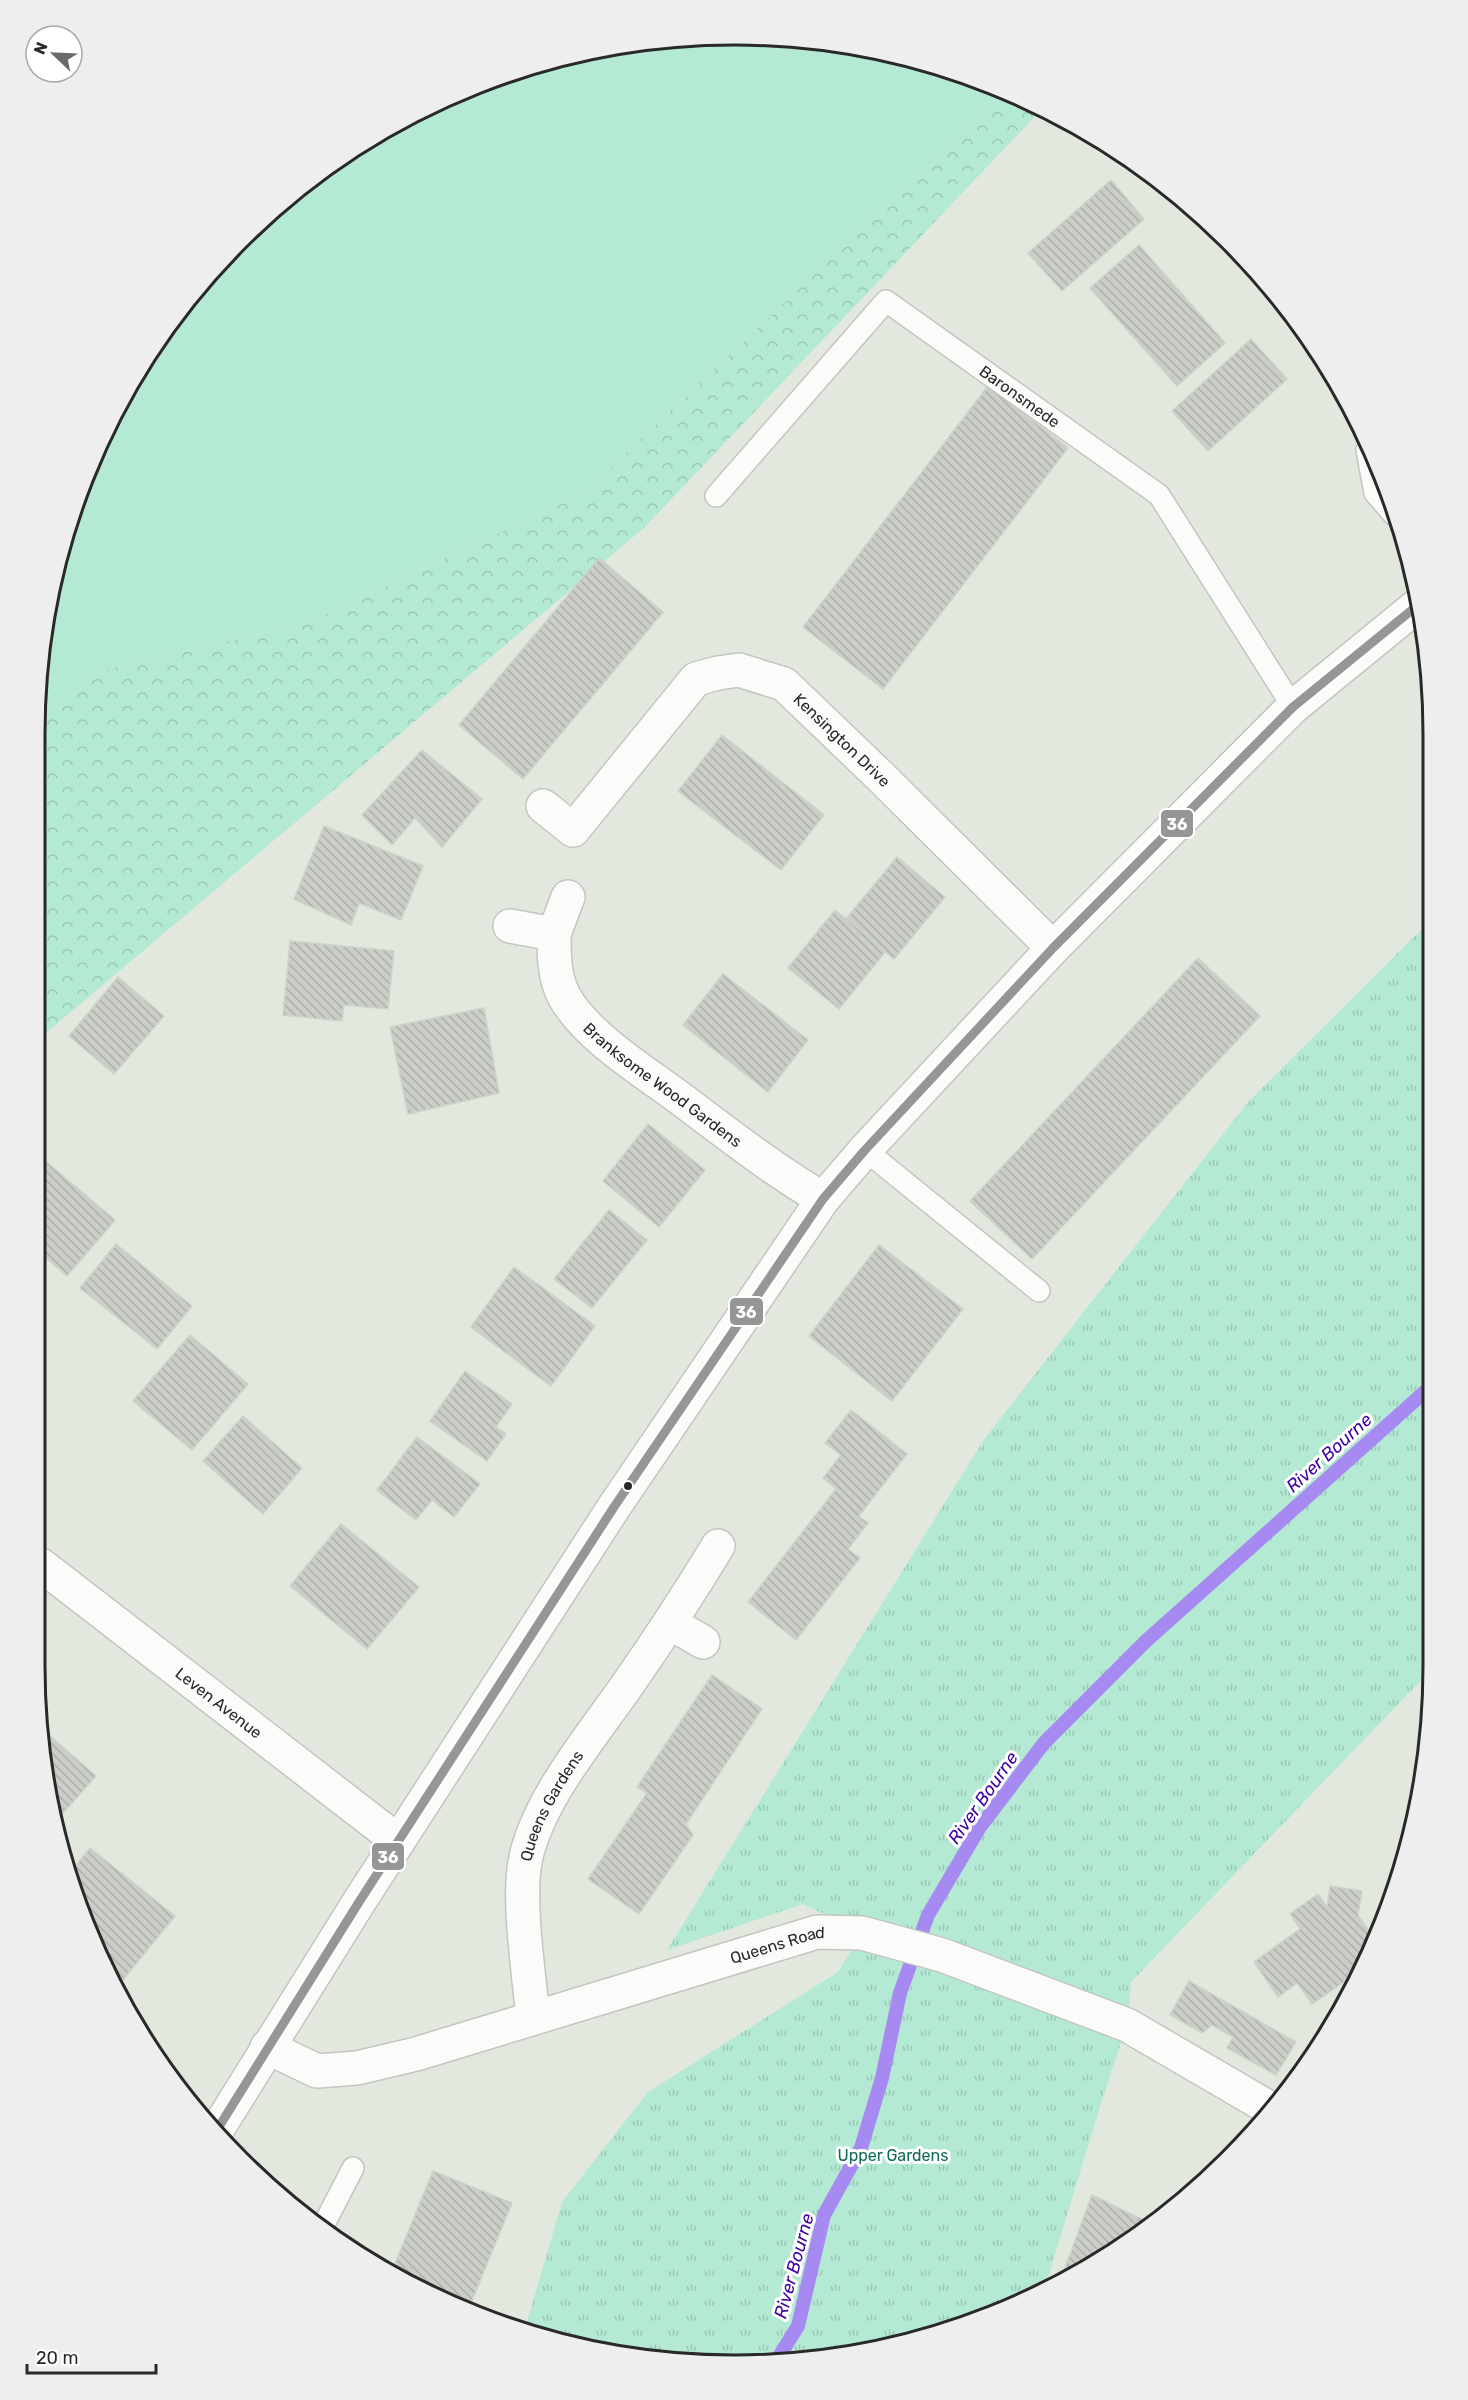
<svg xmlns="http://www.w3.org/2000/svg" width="1468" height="2400" viewBox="0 0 1468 2400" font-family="Rubik,sans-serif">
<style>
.grass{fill:#b4e9d4}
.forest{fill:url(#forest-crowns)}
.park{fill:url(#park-tufts)}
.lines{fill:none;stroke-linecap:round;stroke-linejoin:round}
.stream{stroke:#a689f1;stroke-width:14}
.building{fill:url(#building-back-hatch);stroke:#cdd3c9;stroke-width:1.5}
.service-casing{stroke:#c4c5c3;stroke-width:24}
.minor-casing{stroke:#c4c5c3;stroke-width:36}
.tertiary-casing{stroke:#c4c5c3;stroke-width:36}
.service{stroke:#fbfcfa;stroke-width:21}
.minor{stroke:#fbfcfa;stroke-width:33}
.tertiary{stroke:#fbfcfa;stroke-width:33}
.bus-1-casing{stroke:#fff;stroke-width:14}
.bus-1{stroke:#979696;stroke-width:9}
.bus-dot{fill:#292929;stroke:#fff;stroke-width:2}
.labels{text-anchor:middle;stroke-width:6;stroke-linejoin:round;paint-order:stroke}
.street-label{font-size:16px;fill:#292929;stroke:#fff}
.park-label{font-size:16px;fill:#126c5b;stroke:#fff}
.water-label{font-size:18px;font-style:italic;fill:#3c00a5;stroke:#fff}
.rim{fill:none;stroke:#292929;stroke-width:3}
.line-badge{stroke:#fff;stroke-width:2}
.badge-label{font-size:16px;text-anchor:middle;font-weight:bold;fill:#fff}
</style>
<defs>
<pattern id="forest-crowns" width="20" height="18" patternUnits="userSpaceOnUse" patternTransform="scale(1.5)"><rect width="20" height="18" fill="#b4e9d4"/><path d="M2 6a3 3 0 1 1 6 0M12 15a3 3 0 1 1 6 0" fill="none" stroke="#9bc8b6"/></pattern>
<pattern id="park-tufts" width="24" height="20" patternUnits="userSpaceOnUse" patternTransform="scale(1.5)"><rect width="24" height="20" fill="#b4e9d4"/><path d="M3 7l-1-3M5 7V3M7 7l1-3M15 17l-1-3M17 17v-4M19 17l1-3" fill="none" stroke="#9bc8b6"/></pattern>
<pattern id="building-back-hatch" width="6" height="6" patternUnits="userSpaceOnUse" patternTransform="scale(1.5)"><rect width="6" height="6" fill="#cacec7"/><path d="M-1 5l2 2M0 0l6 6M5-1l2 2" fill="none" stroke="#aeb1ab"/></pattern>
</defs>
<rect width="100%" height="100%" fill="#e2e8dd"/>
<!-- grass -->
<path class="grass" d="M779,36L915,58L1006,93L584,493L306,624L110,668L40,711V643L88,467L179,308L273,208L384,128L509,72L642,41Z"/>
<!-- forest -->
<path class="forest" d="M1006,93L1044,107L645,527L40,1038V711L110,668L306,624L584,493Z"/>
<!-- park -->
<path class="park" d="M1431,920L1428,1673L1131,1982L1127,2025L1103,2097L1043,2294L959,2328L826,2359L734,2365L642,2359L524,2332L562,2202L648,2092L838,1972L862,1933L803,1904L667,1950L985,1438L1249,1101Z"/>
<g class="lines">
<!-- stream -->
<path class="stream" d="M775,2363L798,2326L824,2215L861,2148L882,2078L900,1993L928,1915L980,1827L1044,1743L1146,1641L1429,1388"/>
</g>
<!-- building -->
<g class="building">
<path d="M1111,180L1144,219L1062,291L1028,253Z"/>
<path d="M1139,245L1225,343L1177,386L1090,288Z"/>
<path d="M1251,339L1287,379L1208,451L1172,411Z"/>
<path d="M988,386L1068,448L883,689L803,627Z"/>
<path d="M599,558L663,612L523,779L459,725Z"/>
<path d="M722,735L824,815L781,870L678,791Z"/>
<path d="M422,750L482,799L442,847L415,818L392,845L362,815Z"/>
<path d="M324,826L423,866L401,920L359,903L351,925L294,899Z"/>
<path d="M897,857L945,897L894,959L846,919Z"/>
<path d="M835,910L886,951L839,1009L788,968Z"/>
<path d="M290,941L394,951L388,1009L344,1005L342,1021L283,1015Z"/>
<path d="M1198,958L1260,1016L1032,1259L970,1201Z"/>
<path d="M723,974L808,1040L768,1092L683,1025Z"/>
<path d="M118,977L164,1016L114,1074L69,1036Z"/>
<path d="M484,1008L499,1093L408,1114L390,1027Z"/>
<path d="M648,1124L705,1170L659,1227L603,1181Z"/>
<path d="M43,1159L115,1220L67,1276L40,1253V1163Z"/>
<path d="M609,1210L647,1240L592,1308L554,1279Z"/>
<path d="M116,1244L192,1306L157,1349L80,1288Z"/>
<path d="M879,1245L963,1309L892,1401L809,1336Z"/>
<path d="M514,1267L595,1326L551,1386L471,1327Z"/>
<path d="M190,1335L248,1384L192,1450L133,1401Z"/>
<path d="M465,1371L512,1404L496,1427L506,1434L487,1461L430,1421Z"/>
<path d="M851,1410L907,1454L859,1516L868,1523L848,1549L860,1558L796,1640L748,1602L836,1489L823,1478L841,1455L825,1443Z"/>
<path d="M243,1416L302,1468L263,1514L203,1461Z"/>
<path d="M417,1437L480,1484L454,1517L432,1500L416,1520L377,1490Z"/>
<path d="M341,1524L419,1587L367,1649L290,1586Z"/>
<path d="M712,1675L762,1709L686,1824L693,1835L639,1914L588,1879L647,1793L637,1787Z"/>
<path d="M41,1728L96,1776L56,1821L41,1758Z"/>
<path d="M90,1848L175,1916L123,1980L101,1962L72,1891L68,1875Z"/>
<path d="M1330,1886L1362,1891L1358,1915L1376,1941L1355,1977L1354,1975L1312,2004L1297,1983L1278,1997L1254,1962L1300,1929L1290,1914L1318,1894L1327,1907Z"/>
<path d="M1189,1981L1296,2042L1276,2075L1227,2048L1233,2037L1212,2025L1202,2033L1170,2015Z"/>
<path d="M433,2171L512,2203L469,2308L392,2271Z"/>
<path d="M1092,2195L1154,2225L1059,2284Z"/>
</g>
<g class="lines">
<defs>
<g id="service">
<path d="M1367,450L1375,493L1394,515"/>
<path id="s1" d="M716,496L886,301L1159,495L1293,707"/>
<path d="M865,1150L1039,1291"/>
<path d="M322,2228L353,2168"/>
</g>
<g id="minor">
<path id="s2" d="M543,806L573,830L696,679L718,673L739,670L784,684L880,776L1053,948"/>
<path id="s3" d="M510,926L554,934C554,957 554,976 564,996C584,1034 643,1071 677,1096C725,1132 772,1169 823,1199"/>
<path d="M554,934L568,897"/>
<path id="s4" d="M41,1565L398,1841"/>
<path d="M670,1623L703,1642"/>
<path id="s5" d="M533,2018C529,1974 519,1912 524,1868C532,1807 591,1737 626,1687C658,1641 689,1594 718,1546"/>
</g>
<g id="tertiary">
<path id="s6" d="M267,2047L317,2071L357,2068L416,2054L817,1932L862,1933L942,1955L1127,2025L1271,2109"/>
<path d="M215,2133L359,1902L614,1507L823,1199L865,1150L1053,948L1293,707L1418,605"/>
</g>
</defs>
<!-- service casing -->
<use href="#service" class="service-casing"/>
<!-- minor casing -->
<use href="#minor" class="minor-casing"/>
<!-- tertiary casing -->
<use href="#tertiary" class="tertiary-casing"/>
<!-- service -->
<use href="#service" class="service"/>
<!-- minor -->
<use href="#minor" class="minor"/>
<!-- tertiary -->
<use href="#tertiary" class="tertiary"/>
<defs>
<path id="bus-1" d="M215,2133L359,1902L614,1507L823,1199L865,1150L1053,948L1293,707L1418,605"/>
</defs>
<!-- bus-1 casing -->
<use href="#bus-1" class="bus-1-casing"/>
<!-- bus-1 -->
<use href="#bus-1" class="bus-1"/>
</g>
<!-- markers -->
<circle class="bus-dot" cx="628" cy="1486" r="5"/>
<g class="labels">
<!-- street labels -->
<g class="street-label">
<text dy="6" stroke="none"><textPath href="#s1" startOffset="423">Baronsmede</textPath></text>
<text dy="6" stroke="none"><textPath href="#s2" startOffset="405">Kensington Drive</textPath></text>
<text dy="6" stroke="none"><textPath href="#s3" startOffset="242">Branksome Wood Gardens</textPath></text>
<text dy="6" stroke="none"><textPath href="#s4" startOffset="225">Leven Avenue</textPath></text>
<text dy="6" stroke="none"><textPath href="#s5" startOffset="219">Queens Gardens</textPath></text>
<text dy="6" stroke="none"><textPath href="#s6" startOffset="534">Queens Road</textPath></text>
</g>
<!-- park labels -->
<g class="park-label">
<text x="893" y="2161">Upper Gardens</text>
</g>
<!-- water labels -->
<g class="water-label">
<text transform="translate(1329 1453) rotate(-42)" y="6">River Bourne</text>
<text transform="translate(983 1798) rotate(-55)" y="6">River Bourne</text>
<text transform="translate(794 2266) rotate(-75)" y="6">River Bourne</text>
</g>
</g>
<!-- crop -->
<path d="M0 0H1468V2400H0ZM734 45H734A689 689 0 0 1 1423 734V1666A689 689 0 0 1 734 2355H734A689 689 0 0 1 45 1666V734A689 689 0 0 1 734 45Z" fill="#eee" fill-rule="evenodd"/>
<path class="rim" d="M734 45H734A689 689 0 0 1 1423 734V1666A689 689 0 0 1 734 2355H734A689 689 0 0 1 45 1666V734A689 689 0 0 1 734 45Z"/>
<g class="line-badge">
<rect x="1160" y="809" width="34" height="29" rx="6" fill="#979696"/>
<rect x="729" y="1297" width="35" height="29" rx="6" fill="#979696"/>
<rect x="371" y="1842" width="34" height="29" rx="6" fill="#979696"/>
</g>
<g class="badge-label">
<text x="1177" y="830">36</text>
<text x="746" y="1318">36</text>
<text x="388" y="1863">36</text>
</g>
<!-- north arrow -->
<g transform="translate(54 54) rotate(293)"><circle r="28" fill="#ffffff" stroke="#a9a9a9" stroke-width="1.5"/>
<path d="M0-4.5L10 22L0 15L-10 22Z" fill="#6a6c68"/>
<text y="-9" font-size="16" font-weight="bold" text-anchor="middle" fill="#292929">N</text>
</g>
<!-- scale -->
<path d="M27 2364v9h129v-9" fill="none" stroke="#292929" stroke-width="3"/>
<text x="36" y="2364" font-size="18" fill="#292929" stroke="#ffffff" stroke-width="4.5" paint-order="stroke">20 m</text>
</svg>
